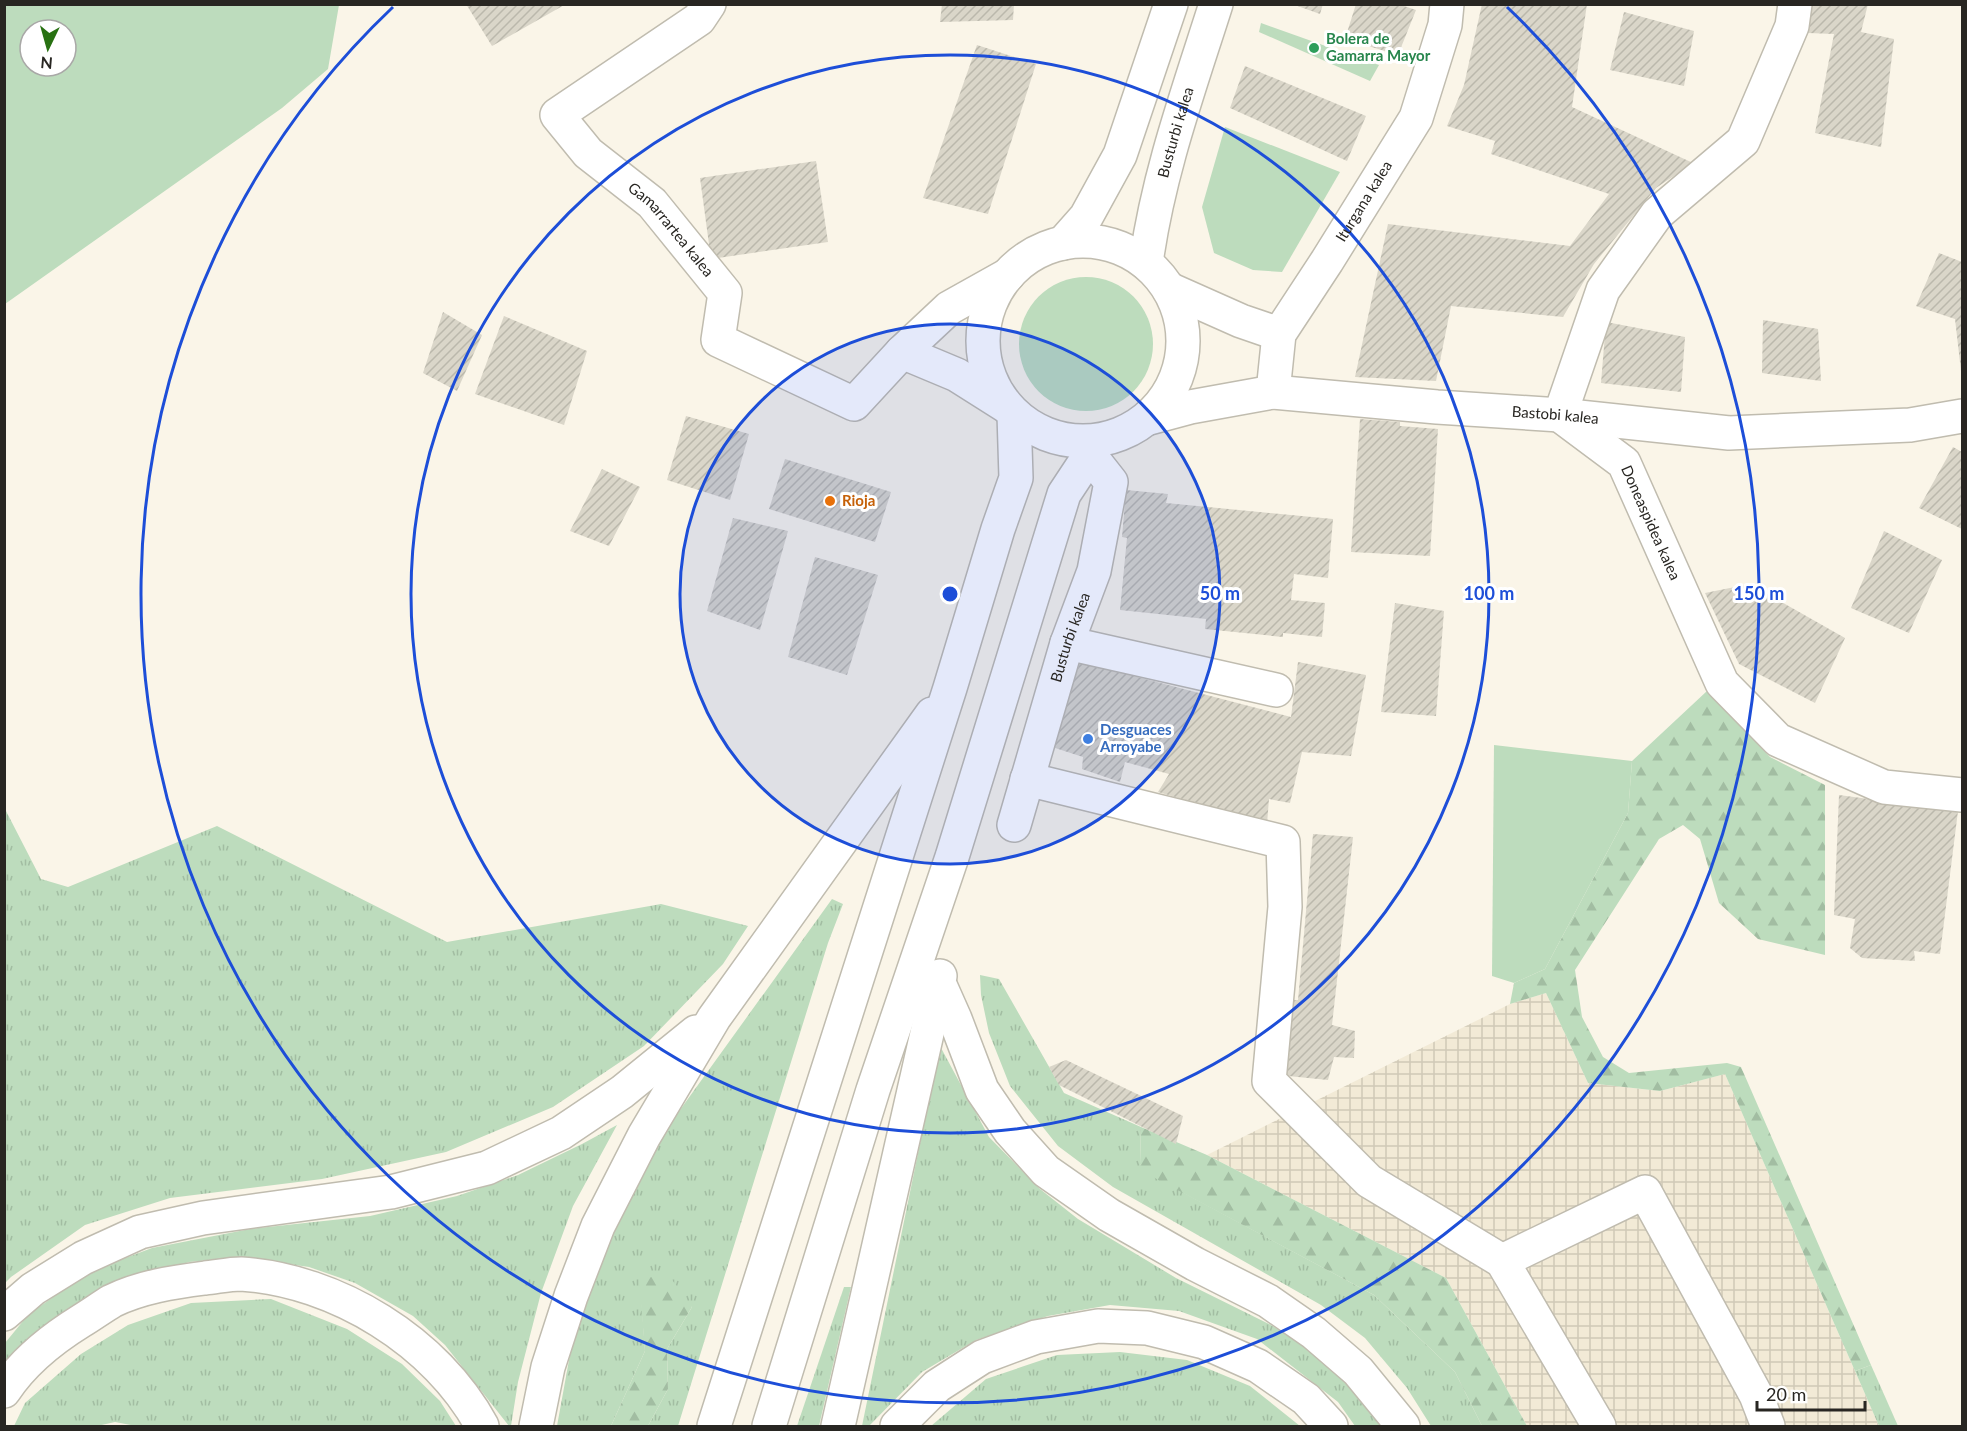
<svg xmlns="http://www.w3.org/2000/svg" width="1967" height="1431" viewBox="0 0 1967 1431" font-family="Lato,sans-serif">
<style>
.industrial{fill:url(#industrial-grid)}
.grass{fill:url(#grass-tufts)}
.forest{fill:url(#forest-firs)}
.green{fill:#bddcbd;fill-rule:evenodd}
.building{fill:url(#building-hatch)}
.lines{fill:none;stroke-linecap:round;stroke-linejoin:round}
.minor-casing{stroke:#c0bcaf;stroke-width:36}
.highway-casing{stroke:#c0bcaf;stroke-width:36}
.minor{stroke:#fff;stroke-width:33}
.highway{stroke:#fff;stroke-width:33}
.ring{fill:none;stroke:#1d4ed8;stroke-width:3}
.leisure-dot{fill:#2e9e5b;stroke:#fff;stroke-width:2}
.food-dot{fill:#e8710a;stroke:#fff;stroke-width:2}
.shop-dot{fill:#3f7fe0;stroke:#fff;stroke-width:2}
.labels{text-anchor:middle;stroke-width:6;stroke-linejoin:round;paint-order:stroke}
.leisure-label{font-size:15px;font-weight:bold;fill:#27864d;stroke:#fff;text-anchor:start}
.street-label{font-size:15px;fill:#282622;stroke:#fff}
.food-label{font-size:15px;font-weight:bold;fill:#c56008;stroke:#fff;text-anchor:start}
.shop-label{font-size:15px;font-weight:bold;fill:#366cbe;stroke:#fff;text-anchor:start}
.centre{fill:#1d4ed8;stroke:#fff;stroke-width:3}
.ring-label{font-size:18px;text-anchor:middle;font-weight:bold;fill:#1d4ed8;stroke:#fff;stroke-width:6;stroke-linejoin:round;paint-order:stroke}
</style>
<defs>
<pattern id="industrial-grid" width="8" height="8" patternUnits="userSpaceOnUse" patternTransform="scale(1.5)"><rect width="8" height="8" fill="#f2ead6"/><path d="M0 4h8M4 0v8" fill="none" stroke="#d0c9b7"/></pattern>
<pattern id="grass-tufts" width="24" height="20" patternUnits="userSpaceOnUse" patternTransform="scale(1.5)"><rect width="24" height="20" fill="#bddcbd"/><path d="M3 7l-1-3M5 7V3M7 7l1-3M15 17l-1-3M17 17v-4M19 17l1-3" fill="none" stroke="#a2bda2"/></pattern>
<pattern id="forest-firs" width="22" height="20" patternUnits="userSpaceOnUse" patternTransform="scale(1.5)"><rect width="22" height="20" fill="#bddcbd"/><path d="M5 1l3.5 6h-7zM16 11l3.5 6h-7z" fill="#a2bda2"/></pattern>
<pattern id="building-hatch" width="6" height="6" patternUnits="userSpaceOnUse" patternTransform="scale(1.5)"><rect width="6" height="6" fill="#dad6c9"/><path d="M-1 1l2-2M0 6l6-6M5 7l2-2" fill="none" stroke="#bbb8ac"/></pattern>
</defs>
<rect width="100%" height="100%" fill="#faf5e8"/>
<!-- industrial -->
<path class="industrial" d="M1546,993L1588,1083L1660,1091L1725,1074L1879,1426H1527L1446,1278L1207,1155L1510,1004Z"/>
<!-- grass -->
<g class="grass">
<path d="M5,809L41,879L68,887L217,826L447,942L661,904L748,926L723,964L644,1046L553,1107L446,1152L322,1179L170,1198L85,1225L11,1277L5,1283Z"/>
<path d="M832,899L843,904L828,943L678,1426H648L668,1389L667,1349L692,1307L640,1280L645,1351L611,1426H557L573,1338L609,1235L672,1121Z"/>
<path d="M980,975L999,979L1064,1093L1141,1127L1140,1164L1184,1193L1374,1295L1455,1372L1482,1426H1431L1407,1388L1365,1338L1321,1305L1113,1187L1058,1146L1010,1086L989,1033L981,995Z"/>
<path d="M940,1046L989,1137L1040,1189L1078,1219L1176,1278L1271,1325L1327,1360L1383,1426H1355L1338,1402L1257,1339L1179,1311L1110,1305L1048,1316L976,1340L922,1372L869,1426H862Z"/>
<path d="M617,1125L573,1206L541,1293L518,1382L511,1426H509L445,1345L413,1316L355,1283L309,1267L241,1257L189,1262L135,1280L5,1369V1343L28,1315L88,1272L152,1248L250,1229L370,1216L457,1196L518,1175L582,1144Z"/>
<path d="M844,1287H851L819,1426H797Z"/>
<path d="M271,1299L347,1329L402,1364L440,1401L456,1426H136L115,1422L97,1426H14L25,1403L81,1354L128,1325L191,1303Z"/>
<path d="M1120,1352L1187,1360L1250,1386L1300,1426H931L986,1379L1057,1355Z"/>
<path d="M1871,1365L1898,1426H1879L1855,1371Z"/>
</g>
<!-- forest -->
<g class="forest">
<path d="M1707,691L1770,757L1825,785V955L1758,939L1719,903L1700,839L1683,825L1659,839L1575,970L1582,1017L1603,1057L1629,1073L1727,1063L1741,1067L1871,1365L1855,1371L1725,1074L1660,1091L1588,1083L1546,993L1510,1004L1514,983L1545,969L1628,813L1632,761Z"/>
<path d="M1141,1127L1207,1155L1446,1278L1527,1426H1482L1455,1372L1374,1295L1153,1177L1140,1164Z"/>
<path d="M667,1273L692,1307L667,1349L668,1389L648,1426H611L645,1351L639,1280Z"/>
</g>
<!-- green -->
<g class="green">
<path d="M5,4H339V5L328,69L282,108L5,304ZM30,30H66V66H30Z"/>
<path d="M1261,23L1379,65L1370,81L1259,32Z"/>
<path d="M1225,127L1340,172L1282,272L1253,270L1214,253L1202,207Z"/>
<circle cx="1086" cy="344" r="67"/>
<path d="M1494,745L1632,761L1628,813L1545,969L1514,983L1492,976Z"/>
</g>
<!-- building -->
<g class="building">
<path d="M466,4H566L492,46Z"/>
<path d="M942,4H1014L1013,20L940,22Z"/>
<path d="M1292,4H1323L1320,14Z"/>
<path d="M1356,4H1398L1416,10L1398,55L1345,39Z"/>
<path d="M1482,4H1587L1572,107L1693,163L1656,188L1594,264L1563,317L1451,306L1436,381L1355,377L1388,224L1570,246L1609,194L1491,154L1495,141L1447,126L1464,85Z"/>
<path d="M1812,4H1868L1861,32L1894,39L1881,147L1815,133L1834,34L1808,33Z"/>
<path d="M1624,12L1694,31L1684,86L1610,70Z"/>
<path d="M977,45L1036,64L988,214L923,198Z"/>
<path d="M1245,66L1366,116L1347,161L1230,108Z"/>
<path d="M816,161L828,242L711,259L700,178Z"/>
<path d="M1939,253L1962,262V371H1961L1955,319L1916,306Z"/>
<path d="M443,312L482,335L457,391L423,373Z"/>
<path d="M504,316L587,351L564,425L475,394Z"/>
<path d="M1763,320L1818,329L1821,381L1762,373Z"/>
<path d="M1606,322L1685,337L1681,392L1601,383Z"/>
<path d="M686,416L749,434L730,500L667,480Z"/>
<path d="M1360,419L1400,422V426L1438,429L1430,556L1351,552Z"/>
<path d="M1953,447L1962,452V529L1919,508Z"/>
<path d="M785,459L891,492L875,542L769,509Z"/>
<path d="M602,469L640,487L609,546L570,531Z"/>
<path d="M1126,490L1168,494L1166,503L1333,519L1328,578L1294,574L1291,600L1325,603L1322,637L1283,633V637L1205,629L1206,619L1120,610L1127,538L1122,537Z"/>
<path d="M733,518L788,531L760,630L707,611Z"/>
<path d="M1884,531L1942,560L1909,633L1851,608Z"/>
<path d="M815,557L878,575L847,675L788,657Z"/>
<path d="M1750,584L1845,638L1815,703L1739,664L1705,593Z"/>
<path d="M1395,603L1444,611L1436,716L1381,712Z"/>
<path d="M1080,662L1291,717L1298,662L1366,675L1351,756L1302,752L1290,803L1269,799L1267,824L1158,792L1169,774L1125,762L1120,782L1082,769L1083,757L1052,747Z"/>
<path d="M1839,795L1958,811L1940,954L1914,951L1915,961L1862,958L1850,948L1855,919L1834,915Z"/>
<path d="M1313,834L1353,837L1332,1025L1355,1031L1354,1058L1334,1057L1328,1080L1278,1075L1285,1000H1298Z"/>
<path d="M1066,1060L1183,1116L1176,1144L1059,1085L1049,1067Z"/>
</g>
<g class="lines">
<defs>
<g id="minor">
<path id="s1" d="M709,4L699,19L557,115L588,153L652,203L725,293L718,340L854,404L902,352L949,308L1008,275"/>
<path d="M1169,289L1241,321L1279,334"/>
<path d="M902,352L957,375L1006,406"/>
<path id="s2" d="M1273,392L1279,334L1327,261L1416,118L1445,25L1447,4"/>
<path d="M1560,415L1603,290L1657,214L1743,141L1792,26L1795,4"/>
<path id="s3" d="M1561,416L1624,463L1722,683L1778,740L1884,787L1962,795"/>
<path id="s4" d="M1149,418L1190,407L1273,392L1437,407L1560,415L1729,433L1910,425L1962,416"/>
<path d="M1067,643L1276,690"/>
<path d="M1027,779L1283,842L1285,907L1269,1081L1369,1181L1502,1261L1599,1426"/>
<path id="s5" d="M1014,825L1067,643L1094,571L1111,482L1089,454"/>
<path d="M1502,1261L1645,1192L1756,1395L1768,1426"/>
</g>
<g id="highway">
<circle cx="1083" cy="341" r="100"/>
<path d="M1063,243L1086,217L1120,155L1171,4"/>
<path id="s6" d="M1146,263C1158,174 1189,89 1216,4"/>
<path d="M939,983L955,1019L982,1090L1010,1131L1046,1171L1109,1215L1195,1264L1268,1301L1314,1333L1358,1371L1403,1426"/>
<path d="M4,1314L33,1289L83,1258L140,1232L203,1218L391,1192L487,1168L561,1133L622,1092L696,1032"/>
<path d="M4,1391C23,1362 52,1339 81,1321C91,1315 102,1307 112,1301C141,1287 173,1282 205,1278C216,1277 229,1274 241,1274C336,1280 437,1342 482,1426"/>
<path d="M536,1426L548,1367L571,1296L598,1226L644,1136L714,1018L932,714"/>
<path d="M714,1426L950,688L998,529L1016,478L1014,414"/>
<path d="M769,1426L873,1090L952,857L1064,494L1099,441"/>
<path d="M838,1426L940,976"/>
<path d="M897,1426L937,1386L982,1357L1036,1337L1098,1326L1147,1328L1204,1342L1258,1366L1306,1399L1331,1426"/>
</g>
</defs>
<!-- minor casing -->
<use href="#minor" class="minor-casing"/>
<!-- highway casing -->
<use href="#highway" class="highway-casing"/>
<!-- minor -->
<use href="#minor" class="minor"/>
<!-- highway -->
<use href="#highway" class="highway"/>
</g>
<!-- distance rings -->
<circle cx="950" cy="594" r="270" fill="#1d4ed8" fill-opacity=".12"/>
<g class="ring">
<circle cx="950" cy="594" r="270"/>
<circle cx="950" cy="594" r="539"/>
<path d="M1507 7A809 809 0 1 1 393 7"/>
</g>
<!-- markers -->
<circle class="leisure-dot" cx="1314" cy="48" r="6"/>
<circle class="food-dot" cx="830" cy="501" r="6"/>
<circle class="shop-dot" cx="1088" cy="739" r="6"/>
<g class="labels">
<!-- leisure labels -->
<g class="leisure-label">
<text x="1326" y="44">Bolera de<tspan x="1326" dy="17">Gamarra Mayor</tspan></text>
</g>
<!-- street labels -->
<g class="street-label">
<text dy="5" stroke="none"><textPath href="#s6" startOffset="134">Busturbi kalea</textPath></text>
<text dy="5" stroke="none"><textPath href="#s2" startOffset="216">Iturgana kalea</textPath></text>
<text dy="5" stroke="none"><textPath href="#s1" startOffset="352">Gamarrartea kalea</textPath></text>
<text dy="5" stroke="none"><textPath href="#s4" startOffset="410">Bastobi kalea</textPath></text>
<text dy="5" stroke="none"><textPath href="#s3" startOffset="144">Doneaspidea kalea</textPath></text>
<text dy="5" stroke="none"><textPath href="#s5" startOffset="196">Busturbi kalea</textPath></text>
</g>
<!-- food labels -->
<g class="food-label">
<text x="842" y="506">Rioja</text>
</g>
<!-- shop labels -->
<g class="shop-label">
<text x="1100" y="735">Desguaces<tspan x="1100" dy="17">Arroyabe</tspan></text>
</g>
</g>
<circle cx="950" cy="594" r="9" class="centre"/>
<g class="ring-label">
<text x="1220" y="600">50 m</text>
<text x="1489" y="600">100 m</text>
<text x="1759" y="600">150 m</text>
</g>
<!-- border -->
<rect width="1967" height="1431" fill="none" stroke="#282622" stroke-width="12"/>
<!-- north arrow -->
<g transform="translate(48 48) rotate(185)"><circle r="28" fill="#ffffff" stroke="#a9a8a7" stroke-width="1.5"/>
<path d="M0-4.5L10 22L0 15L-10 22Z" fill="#287112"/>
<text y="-9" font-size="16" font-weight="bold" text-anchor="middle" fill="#282622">N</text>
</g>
<!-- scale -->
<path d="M1757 1401v9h108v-9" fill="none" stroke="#282622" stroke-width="3"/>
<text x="1766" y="1401" font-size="18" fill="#282622" stroke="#ffffff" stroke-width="4.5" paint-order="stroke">20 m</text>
</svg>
